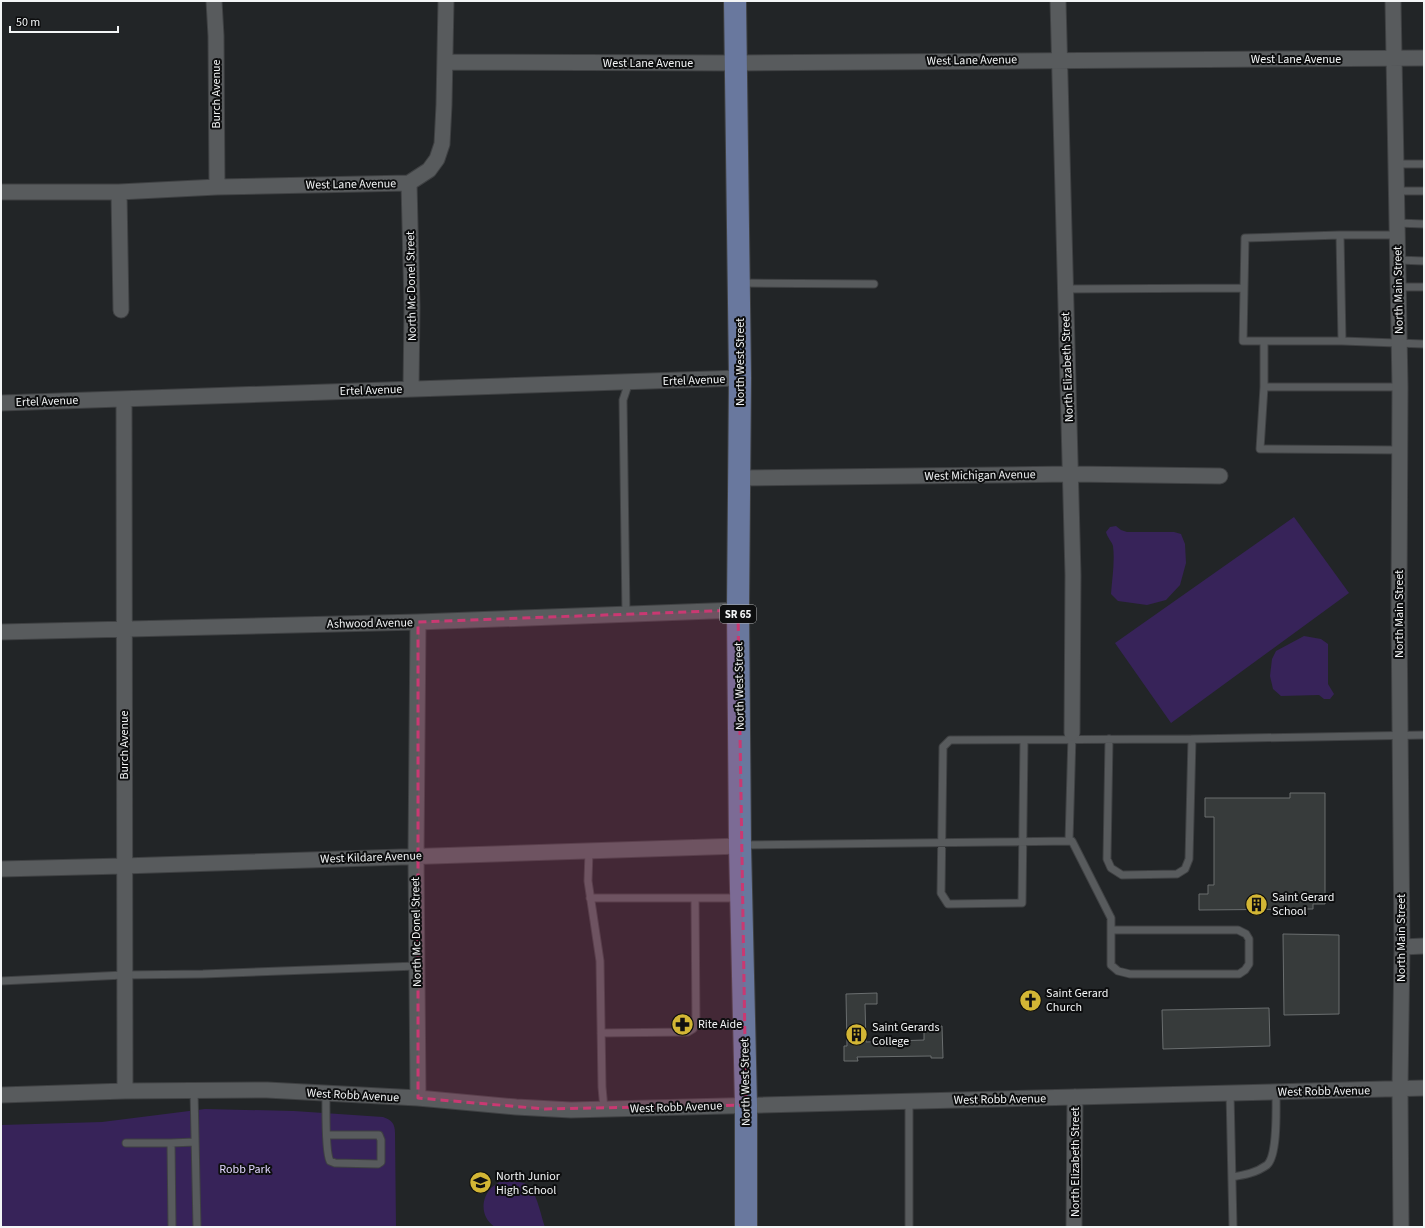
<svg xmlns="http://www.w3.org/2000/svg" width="1425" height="1228" font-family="'Source Sans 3',sans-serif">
	<rect width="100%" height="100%" fill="#222527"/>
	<path fill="#372359" d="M1294,517L1349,593L1171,723L1115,643Z
		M1116,526L1121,530L1127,532H1174L1181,534L1185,544L1186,563L1180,585L1166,600L1147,605L1118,601L1111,594C1112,579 1115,562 1113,546C1112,542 1107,537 1106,532L1110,527Z
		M1304,636L1321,639L1328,644V684L1334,694L1330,699H1324L1319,695L1281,696L1273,689L1270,676L1272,659L1276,651Z
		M205,1109L294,1111L383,1117C392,1120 395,1124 395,1133L396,1227H1V1125L102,1122Z
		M499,1182C507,1182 520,1180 528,1185C537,1193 541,1216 545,1227H495C481,1218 480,1200 491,1188C493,1186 497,1184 499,1182Z"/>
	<path fill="#373b3b" stroke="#6a6e6f" d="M1290,793H1325V904H1313V909L1199,910V894H1208V885H1214V817H1205V798H1290Z
		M1283,934L1339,935V1014L1284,1015Z
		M877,993V1004H865L866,1042L924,1040V1027L942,1026L943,1058H931V1056L857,1057L858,1061H844V1046H847L846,994Z
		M1269,1008L1270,1046L1163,1049L1162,1010Z"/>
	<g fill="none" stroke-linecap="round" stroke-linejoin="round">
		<defs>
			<path id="lane" d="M1395,164H1424
				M1396,191H1424
				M1397,223L1424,224
				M1398,260L1424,261
				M741,283L874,284
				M1398,287H1424
				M1065,289L1244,288
				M1264,341H1243L1245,238L1340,235
				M1342,341L1340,235H1397
				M1264,387H1400
				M1400,450L1260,449L1264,387V341H1342L1424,344
				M626,614L623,400L629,382
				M1109,739L1107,859L1111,868L1122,875L1177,874L1185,869L1189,859L1192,739
				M1024,740L1022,903L948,904L941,893L943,747L950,740L1192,739L1424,735
				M1069,841L1072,735
				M742,845L1072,841L1111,918V965L1118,971L1130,974H1239L1245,970L1249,964V939L1246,934L1238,930H1111
				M589,851L588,881L600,961L602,1087L604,1109
				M590,898H739
				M1,981L124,975L203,974L417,966
				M601,1033L688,1032L693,1029L696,1023L695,898
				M194,1091L197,1227
				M326,1093C326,1106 325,1152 330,1161L335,1163L378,1164L381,1162V1140L379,1135H327
				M1230,1093L1233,1227
				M909,1101V1227
				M126,1143H171
				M1232,1177C1244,1175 1256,1173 1267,1165C1278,1155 1276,1108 1276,1092
				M172,1227L171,1143L195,1142"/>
			<path id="street" d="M214,1L216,36L217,187
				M1058,1L1073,575L1072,733
				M1393,1L1400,387L1399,612L1402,947L1400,1089L1401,1227
				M445,62L736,63L1424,58
				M409,183L412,307L411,389
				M1,192H119L217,187L409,183L429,170L437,159L442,144L444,105L446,1
				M119,192L121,310
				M124,399L125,1091
				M1,403L740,378
				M739,478L1071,474L1220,476
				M418,622L416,856L418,1098
				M1,632L418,622L738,610
				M1,869L123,866L740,846
				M1402,947L1424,946
				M1,1095L125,1091L267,1090L418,1098L516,1107L571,1110L1424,1088
				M1074,1227L1075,1097"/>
			<path id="primary" d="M735,1L740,378L738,610L740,846L746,1105V1227"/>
		</defs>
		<use href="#lane" stroke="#3f4143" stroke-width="9"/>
		<use href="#street" stroke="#3f4143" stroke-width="17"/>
		<use href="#primary" stroke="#3f4143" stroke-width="24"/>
		<use href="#lane" stroke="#585b5d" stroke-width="7"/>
		<use href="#street" stroke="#585b5d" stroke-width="15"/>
		<use href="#primary" stroke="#69789e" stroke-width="22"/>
	</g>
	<path fill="#c93972" fill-opacity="0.2" stroke="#c93972" stroke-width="3" stroke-dasharray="8 5" stroke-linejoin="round" d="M738,610L746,1105L545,1109L418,1098V622Z"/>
	<defs>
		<symbol id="building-disc" viewBox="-11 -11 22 22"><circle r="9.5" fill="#d3b635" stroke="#0d0e0f"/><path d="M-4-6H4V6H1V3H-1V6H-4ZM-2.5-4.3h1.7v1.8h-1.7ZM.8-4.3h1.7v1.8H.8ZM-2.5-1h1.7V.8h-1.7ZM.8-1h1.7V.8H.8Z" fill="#111"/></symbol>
		<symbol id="church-disc" viewBox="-11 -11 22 22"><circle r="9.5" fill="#d3b635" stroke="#0d0e0f"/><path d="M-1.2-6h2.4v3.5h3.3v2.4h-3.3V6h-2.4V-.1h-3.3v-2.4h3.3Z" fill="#111"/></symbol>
		<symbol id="pharmacy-disc" viewBox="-11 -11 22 22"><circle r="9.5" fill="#d3b635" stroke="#0d0e0f"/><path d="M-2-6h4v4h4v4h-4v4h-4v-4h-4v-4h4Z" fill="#111"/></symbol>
		<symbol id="school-disc" viewBox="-11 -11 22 22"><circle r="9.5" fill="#d3b635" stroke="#0d0e0f"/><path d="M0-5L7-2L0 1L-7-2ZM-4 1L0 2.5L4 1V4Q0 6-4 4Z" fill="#111"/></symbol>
	</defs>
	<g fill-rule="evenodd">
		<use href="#building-disc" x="1244" y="892" width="25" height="25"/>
		<use href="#church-disc" x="1018" y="988" width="25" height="25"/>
		<use href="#pharmacy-disc" x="670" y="1012" width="25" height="25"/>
		<use href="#building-disc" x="844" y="1022" width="25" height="25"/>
		<use href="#school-disc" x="468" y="1170" width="25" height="25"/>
	</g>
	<g text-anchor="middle" stroke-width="4" stroke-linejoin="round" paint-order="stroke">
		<rect fill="#0d0e0f" stroke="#aeb0b1" stroke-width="1" x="720" y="605" width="36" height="18" rx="3"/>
		<g font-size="11" font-weight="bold" fill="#f3f5f6">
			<text x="738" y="618">SR 65</text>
		</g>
		<g font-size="12" fill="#f3f5f6" stroke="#0d0e0f">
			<text x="1296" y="63">West Lane Avenue</text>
			<text transform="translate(972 60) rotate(-1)" y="4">West Lane Avenue</text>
			<text x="648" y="67">West Lane Avenue</text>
			<text transform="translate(216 94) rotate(-90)" y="4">Burch Avenue</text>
			<text transform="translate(351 184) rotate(-1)" y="4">West Lane Avenue</text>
			<text transform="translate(411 286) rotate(-91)" y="4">North Mc Donel Street</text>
			<text transform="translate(1398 290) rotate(-91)" y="4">North Main Street</text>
			<text transform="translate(740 362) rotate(-90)" y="4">North West Street</text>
			<text transform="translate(1067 367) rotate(-92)" y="4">North Elizabeth Street</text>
			<text transform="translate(694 380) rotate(-2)" y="4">Ertel Avenue</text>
			<text transform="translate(371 390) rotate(-2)" y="4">Ertel Avenue</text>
			<text transform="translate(47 401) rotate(-2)" y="4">Ertel Avenue</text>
			<text transform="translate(980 475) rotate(-1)" y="4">West Michigan Avenue</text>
			<text transform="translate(1399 614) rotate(-90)" y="4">North Main Street</text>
			<text transform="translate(370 623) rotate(-1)" y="4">Ashwood Avenue</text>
			<text transform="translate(739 686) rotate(-91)" y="4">North West Street</text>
			<text transform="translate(124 745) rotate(-90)" y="4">Burch Avenue</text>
			<text transform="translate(371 857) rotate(-2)" y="4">West Kildare Avenue</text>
			<text transform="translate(416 932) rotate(-91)" y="4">North Mc Donel Street</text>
			<text transform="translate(1401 938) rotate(-90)" y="4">North Main Street</text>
			<text transform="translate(745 1082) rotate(-91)" y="4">North West Street</text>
			<text transform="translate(1324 1091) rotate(-1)" y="4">West Robb Avenue</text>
			<text transform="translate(353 1095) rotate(3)" y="4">West Robb Avenue</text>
			<text transform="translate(1000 1099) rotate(-1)" y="4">West Robb Avenue</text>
			<text transform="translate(676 1107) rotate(-2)" y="4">West Robb Avenue</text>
			<text transform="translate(1075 1162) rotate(-90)" y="4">North Elizabeth Street</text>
		</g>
		<g font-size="12" fill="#f3f5f6" stroke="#0d0e0f" text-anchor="start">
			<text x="1272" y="901">Saint Gerard<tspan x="1272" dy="14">School</tspan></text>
			<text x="1046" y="997">Saint Gerard<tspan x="1046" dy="14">Church</tspan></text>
			<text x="698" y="1028">Rite Aide</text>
			<text x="872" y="1031">Saint Gerards<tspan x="872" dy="14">College</tspan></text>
			<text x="496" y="1180">North Junior<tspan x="496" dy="14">High School</tspan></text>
		</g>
		<g font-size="12" fill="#e1d6fd" stroke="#0d0e0f">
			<text x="245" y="1173">Robb Park</text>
		</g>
	</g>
	<rect width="1425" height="1228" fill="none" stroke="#f3f5f6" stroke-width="4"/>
	<path d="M10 26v6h108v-6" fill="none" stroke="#f3f5f6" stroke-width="2"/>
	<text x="16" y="26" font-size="12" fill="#f3f5f6" stroke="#0d0e0f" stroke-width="3" paint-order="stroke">50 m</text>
</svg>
